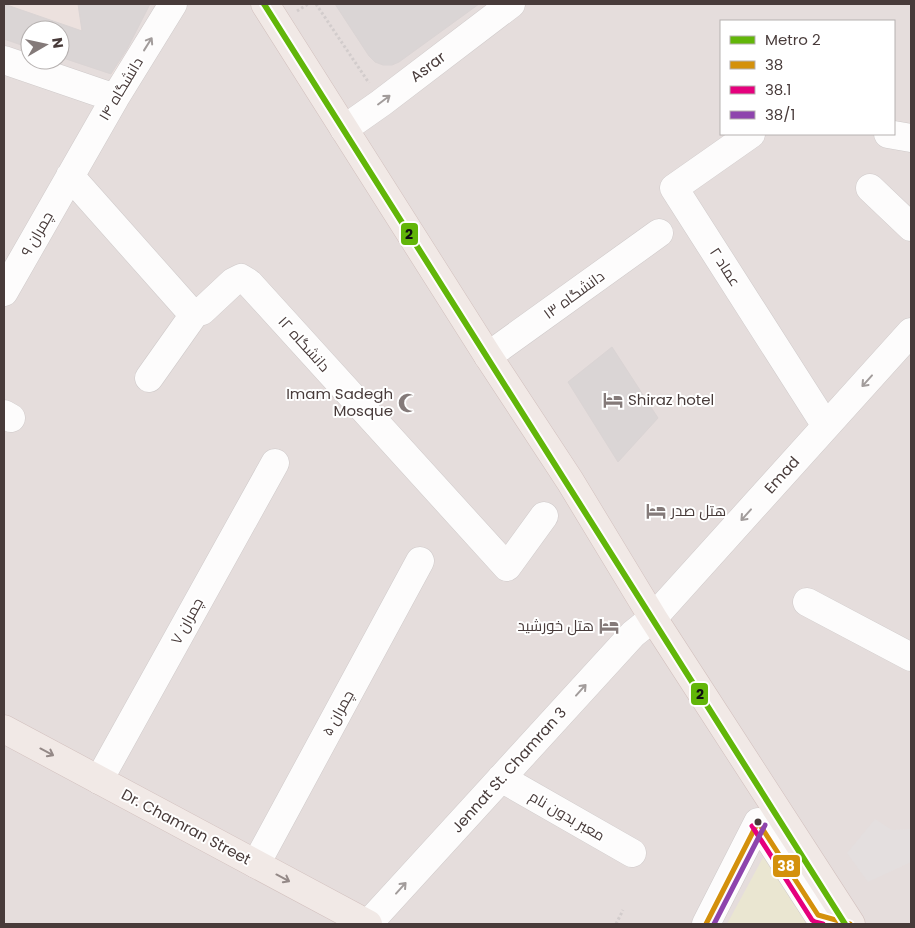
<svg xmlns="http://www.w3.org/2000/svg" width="915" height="928" font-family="Poppins,Cairo,sans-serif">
	<rect width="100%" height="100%" fill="#f2eeee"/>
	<path fill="#e5dddc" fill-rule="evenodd" d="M4,4H911V924H4ZM721,21H894V134H721ZM30,30H60V60H30Z"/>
	<path fill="#ece1de" d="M4,4H150L113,75L60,57V30H30V48L4,39Z"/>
	<path fill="#eae6d1" d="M765,854L808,924H727Z"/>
	<path fill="#e4dfdf" d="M875,819L892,830L911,829V862L868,882L847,853Z"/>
	<path fill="#dad5d5" stroke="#dad4d4" d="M4,4L82,31L78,4H150L127,49L111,74L60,57V30H30V48L4,39Z
		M335,4H479L399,62L392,65H383L375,62L369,56Z
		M612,347L658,418L618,462L568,382Z"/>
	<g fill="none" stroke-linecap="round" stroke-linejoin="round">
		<defs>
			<path id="minor" d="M4,60L115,98
				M344,129L381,103L511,4
				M751,134L674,188L826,426
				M888,134L911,138
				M70,176L189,310L195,313L202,311L233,282L241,278L249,283L507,567L544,516
				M870,188L911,227
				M4,292L115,98L173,4
				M488,356L659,233
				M149,378L195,313
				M4,414L11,418
				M807,602L911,657
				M501,778L632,853
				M99,780L275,463
				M256,864L420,561
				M368,924L633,634L653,618L911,332
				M706,924L758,822L818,915L850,924"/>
			<path id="major" d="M265,4L488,356L570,481L653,618L851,924
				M4,729L368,924"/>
		</defs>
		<use href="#minor" stroke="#cfcaca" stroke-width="29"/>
		<use href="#major" stroke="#d2c0be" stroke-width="29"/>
		<path stroke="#d2cccc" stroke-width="3" stroke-dasharray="2.5 2.5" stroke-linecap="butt" d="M316,4L369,83
			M297,11L308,4
			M616,924L623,910"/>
		<use href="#minor" stroke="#fdfcfc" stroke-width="28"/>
		<use href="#major" stroke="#f1e9e6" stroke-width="28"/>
		<defs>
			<path id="bus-1" d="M706,924L758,822L818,915L850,924"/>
			<path id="bus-2" d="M752,826L812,920L815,922L823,924"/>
			<path id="bus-3" d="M714,924L765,825"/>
		</defs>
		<use href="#bus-1" stroke="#fff" stroke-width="9"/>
		<use href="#bus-2" stroke="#fff" stroke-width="9"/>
		<use href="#bus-3" stroke="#fff" stroke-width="9"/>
		<use href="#bus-1" stroke="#d4910c" stroke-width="5"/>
		<use href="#bus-2" stroke="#e5007d" stroke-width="5"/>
		<use href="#bus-3" stroke="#8e44ad" stroke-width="5"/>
		<defs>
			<path id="metro-1" d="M264,4L845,924"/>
		</defs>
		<use href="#metro-1" stroke="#fff" stroke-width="10"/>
		<use href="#metro-1" stroke="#62b609" stroke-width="6"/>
	</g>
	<defs><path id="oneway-shaft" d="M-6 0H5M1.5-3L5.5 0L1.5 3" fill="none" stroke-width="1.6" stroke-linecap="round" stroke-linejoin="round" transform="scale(1.25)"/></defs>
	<g stroke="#a29c9b">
		<use href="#oneway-shaft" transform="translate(148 44) rotate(-58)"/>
		<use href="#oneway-shaft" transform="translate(384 100) rotate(-37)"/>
		<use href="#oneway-shaft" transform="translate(867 381) rotate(132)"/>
		<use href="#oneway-shaft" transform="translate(746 515) rotate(132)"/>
		<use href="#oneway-shaft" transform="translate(581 690) rotate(-48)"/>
		<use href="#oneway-shaft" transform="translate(401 888) rotate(-48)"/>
	</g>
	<g stroke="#948987">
		<use href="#oneway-shaft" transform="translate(47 752) rotate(28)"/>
		<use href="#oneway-shaft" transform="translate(283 878) rotate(28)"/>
	</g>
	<defs>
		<symbol id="hotel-bare" viewBox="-9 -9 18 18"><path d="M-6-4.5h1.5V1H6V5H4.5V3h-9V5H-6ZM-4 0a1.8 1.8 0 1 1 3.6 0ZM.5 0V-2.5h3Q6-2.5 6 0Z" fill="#847a79" stroke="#fff" stroke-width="2.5" paint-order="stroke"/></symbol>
		<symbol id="mosque-bare" viewBox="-9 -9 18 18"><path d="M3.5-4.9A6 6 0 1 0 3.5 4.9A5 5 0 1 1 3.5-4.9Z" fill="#847a79" stroke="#fff" stroke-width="2.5" paint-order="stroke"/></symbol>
	</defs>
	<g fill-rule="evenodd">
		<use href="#hotel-bare" x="599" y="386" width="28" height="28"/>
		<use href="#mosque-bare" x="394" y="389" width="28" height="28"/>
		<use href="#hotel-bare" x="642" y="497" width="28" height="28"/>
		<use href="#hotel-bare" x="595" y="612" width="28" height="28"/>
	</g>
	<circle fill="#483b3a" stroke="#fff" stroke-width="2" cx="758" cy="822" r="4.5"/>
	<g text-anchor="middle" stroke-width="4" stroke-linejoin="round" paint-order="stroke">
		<g font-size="15" fill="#483b3a" stroke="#fff">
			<text transform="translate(428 67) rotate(-37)" y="5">Asrar</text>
			<text transform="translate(121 89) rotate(-59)" y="5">دانشگاه ۱۴</text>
			<text transform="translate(37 234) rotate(-60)" y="5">چمران ۹</text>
			<text transform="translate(725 267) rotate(57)" y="5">عماد ۲</text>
			<text transform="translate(574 295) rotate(-36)" y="5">دانشگاه ۱۳</text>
			<text transform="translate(304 344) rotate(48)" y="5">دانشگاه ۱۲</text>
			<text transform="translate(782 475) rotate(-48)" y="5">Emad</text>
			<text transform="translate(187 621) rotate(-61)" y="5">چمران ۷</text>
			<text transform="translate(338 713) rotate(-61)" y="5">چمران ۵</text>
			<text transform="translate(509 770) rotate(-48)" y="5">Jennat St. Chamran 3</text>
			<text transform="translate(567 816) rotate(30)" y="5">معبر بدون نام</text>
			<text transform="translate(186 827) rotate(28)" y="5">Dr. Chamran Street</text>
		</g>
		<g font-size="15" fill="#483b3a" stroke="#fff" text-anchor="end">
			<text x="393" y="399">Imam Sadegh<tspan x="393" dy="17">Mosque</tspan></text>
			<text x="628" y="405" text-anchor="start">Shiraz hotel</text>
			<text x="671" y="516" text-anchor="start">هتل صدر</text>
			<text x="594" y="631">هتل خورشید</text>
		</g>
	</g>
	<g stroke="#fff" stroke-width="2">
		<rect x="400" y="222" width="19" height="24" rx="5" fill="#62b609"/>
		<rect x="690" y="682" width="19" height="24" rx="5" fill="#62b609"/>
		<rect x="772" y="854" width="29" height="24" rx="5" fill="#d4910c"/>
	</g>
	<g font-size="14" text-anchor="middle" font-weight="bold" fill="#fff">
		<text x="786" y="871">38</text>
	</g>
	<g font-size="14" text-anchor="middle" font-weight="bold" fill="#111">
		<text x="409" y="239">2</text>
		<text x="700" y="699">2</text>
	</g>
	<rect width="915" height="928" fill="none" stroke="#483b3a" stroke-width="10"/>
	<rect x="720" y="20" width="175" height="115" fill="#ffffff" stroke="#b6b1b0"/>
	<rect x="730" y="36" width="25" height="8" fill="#62b609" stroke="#b6b1b0"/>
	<text x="765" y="45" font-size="15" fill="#483b3a">Metro 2</text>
	<rect x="730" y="61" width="25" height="8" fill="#d4910c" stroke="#b6b1b0"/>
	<text x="765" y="70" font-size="15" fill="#483b3a">38</text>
	<rect x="730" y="86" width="25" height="8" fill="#e5007d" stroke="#b6b1b0"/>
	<text x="765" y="95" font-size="15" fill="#483b3a">38.1</text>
	<rect x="730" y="111" width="25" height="8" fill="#8e44ad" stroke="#b6b1b0"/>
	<text x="765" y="120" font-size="15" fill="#483b3a">38/1</text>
	<g transform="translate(45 45) rotate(81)"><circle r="24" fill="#ffffff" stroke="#b6b1b0"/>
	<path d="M0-4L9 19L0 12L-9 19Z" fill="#847a79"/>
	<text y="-8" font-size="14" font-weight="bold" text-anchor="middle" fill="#483b3a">N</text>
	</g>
</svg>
